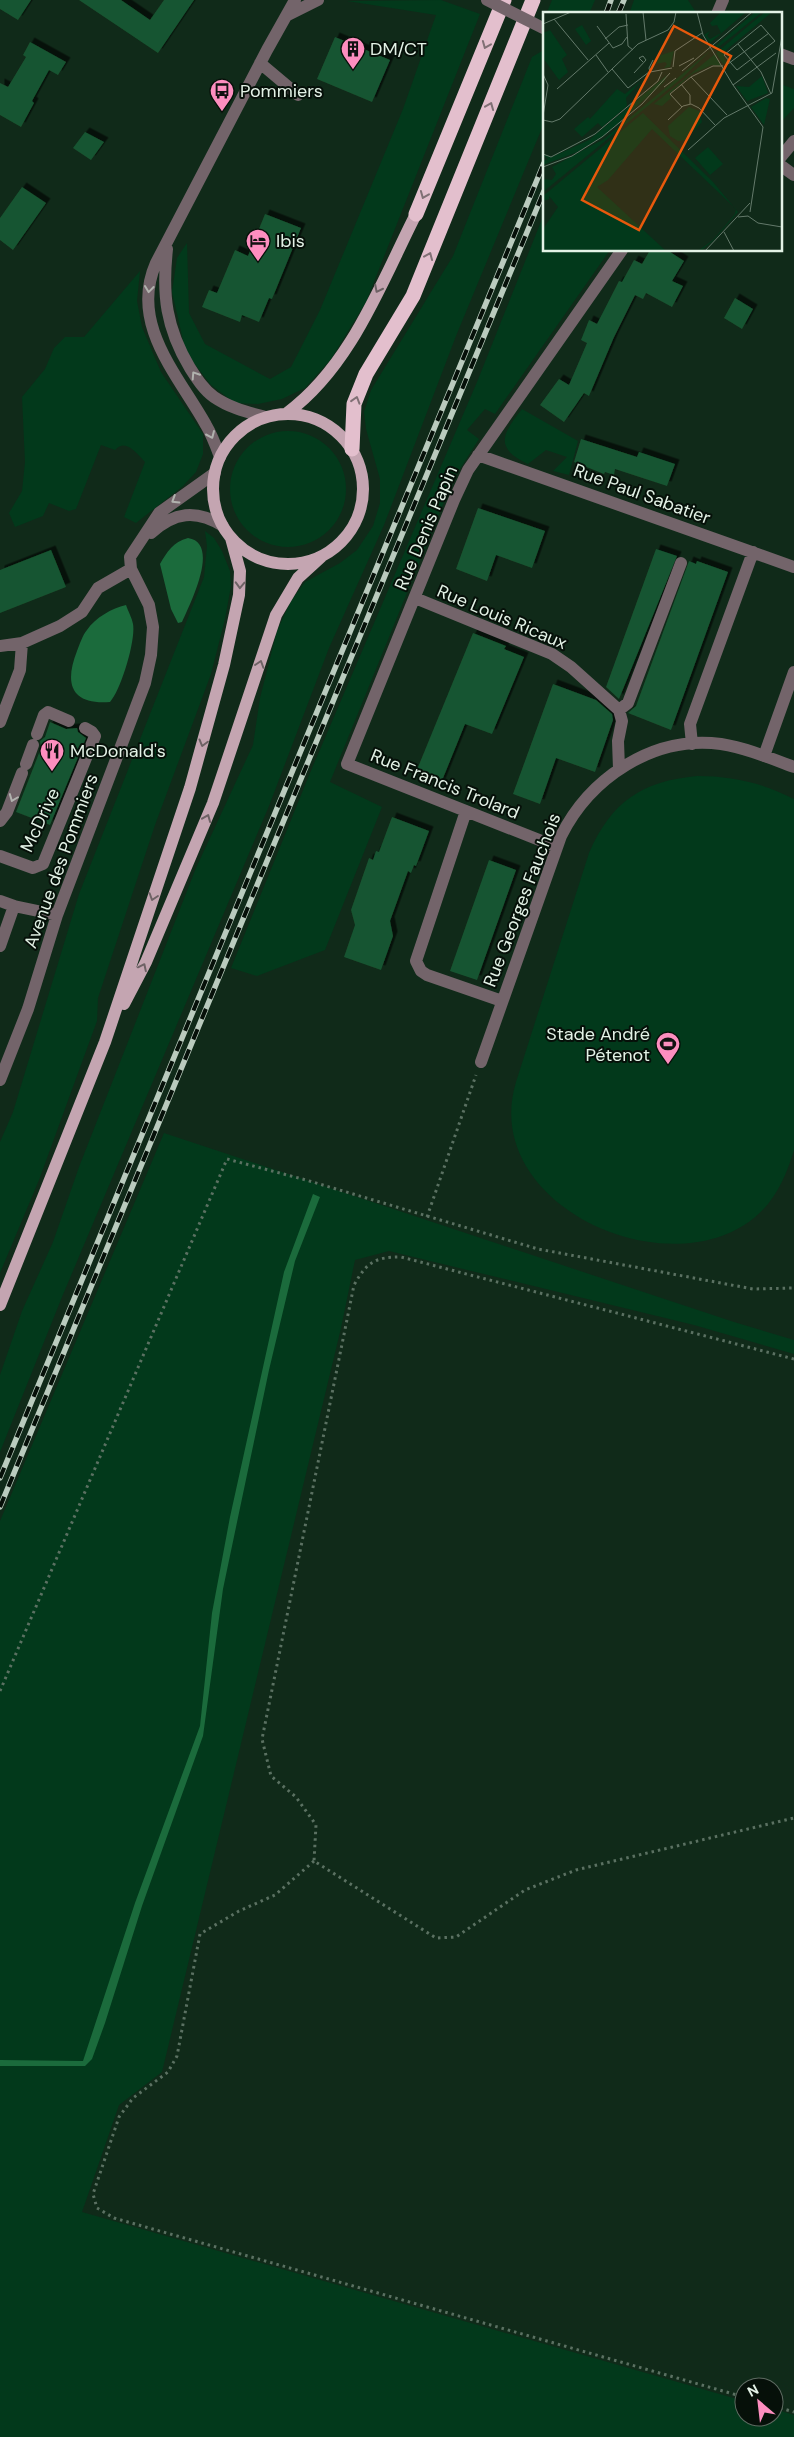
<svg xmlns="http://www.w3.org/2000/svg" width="794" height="2437" font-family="'DM Sans',sans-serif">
	<defs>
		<filter id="shadow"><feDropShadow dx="4.5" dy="-4.5" stdDeviation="0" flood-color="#0009"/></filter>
	</defs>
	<rect width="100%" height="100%" fill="#102a19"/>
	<path fill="#02391b" d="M441,0L480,14L366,302L331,359L305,388L282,399L258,404L235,403L211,385L186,353L172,292L177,258L187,243L189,313L205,344L270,379L291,367L320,310L403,109L436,15L347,1Z
		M552,0H595L589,14H550L547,12Z
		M634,0H688L697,14H629Z
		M542,51L544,119L542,128L456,336L384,525L329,648L269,806L62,1297L0,1452V1375L22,1311L53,1242L79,1167L196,868L253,745L260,698L277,631L291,601L305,582L340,563L357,550L373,526L380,503V479L366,429L364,412L371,390L453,256L532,57Z
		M780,84L794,89V108L780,123Z
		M544,214V250H610L495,414L485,409L467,430L479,439L453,480L330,782L382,807L325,950L257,976L231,968L310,773L477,382Z
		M140,271L137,301L142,327L161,372L203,434V454L196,472L183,486L136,523L124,517L145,462C136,453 126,438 115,450L101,445L76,509L69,511L49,503L43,516L15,527L9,513L22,491L25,462L22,397L45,369L54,348L65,337H84Z
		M522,409L578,441L569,475L553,471L567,457L546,450L528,464C494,448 502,434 522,409Z
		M230 489a58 58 0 1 1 116 0a58 58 0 1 1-116 0Z
		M205,531L214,538L222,551L230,571L231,586L225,619L211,674L155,825L98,998L97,1021L39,1180L0,1273V1142L13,1112L79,894L204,577L207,546Z
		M697,776C732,776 763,783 794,799V1150C786,1176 776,1200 754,1218C666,1289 479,1204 516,1082L589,853C611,802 642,781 697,776Z
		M164,1133L734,1322L794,1340V1354L694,1325L389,1251L355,1260L341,1328L162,2072L119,2105L82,2212L744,2401V2417H774V2409L794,2415V2437H0V1521Z"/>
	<path fill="#1b6b3c" d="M188,538C221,543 190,604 182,622L178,623L171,609L160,564C167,552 173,542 188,538Z
		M126,605C128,611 132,618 133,624C136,640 121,690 110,702C71,705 64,684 77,651C80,644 82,636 87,630C95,618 112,608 126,605Z
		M313,1194L320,1197L295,1261L269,1370L223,1589L203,1736L142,1906L105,2023L92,2059L85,2066H0V2060L83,2061L135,1903L200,1726L212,1613L230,1517L284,1272Z"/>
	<path fill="#195430" filter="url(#shadow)" d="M0,0H31L18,20L0,9Z
		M79,0H121L150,20L164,0H194L158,53Z
		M335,37L390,60L372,102L317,79Z
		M30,42L66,62L58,75L49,70L32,101L34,103L21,127L0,115V83L8,87L26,57L23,55Z
		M85,132L104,142L91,160L73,148Z
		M22,187L46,203L13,250L0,240V218Z
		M265,214L301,228L272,299L269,298L259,322L242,315L240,322L202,307L209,290L217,293L235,250L248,256Z
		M650,250H667L684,261L672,281L683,286L672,307L646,293L643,299L635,295L614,337L589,396L584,393L564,422L540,405L559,379L569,385L587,343L581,340L589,320L597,324L619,281L622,282L634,260L642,264Z
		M735,298L753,309L742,329L724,318Z
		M581,439L637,457L639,452L675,464L667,486L615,469L614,475L605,472L604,474L574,462Z
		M478,508L545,531L532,568L496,555L487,581L456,569Z
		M656,549L677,556L619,699L606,687Z
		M51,550L66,587L0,613V570Z
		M689,561L696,564L697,561L728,572L671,730L628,713L636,706Z
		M473,633L506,646L504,649L524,657L492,734L465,724L441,783L416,772Z
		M553,684L596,700L612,714L613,720L595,772L556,758L540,804L513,794Z
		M50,722L66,729L77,728L78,732L86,738L50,825L16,812L41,748L40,741L45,737Z
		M392,817L429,831L416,866L414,865L411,873L408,871L390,921L393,936L381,970L344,957L355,925L351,910L369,858L373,860L376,851L379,852Z
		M489,860L516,870L477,980L450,971Z"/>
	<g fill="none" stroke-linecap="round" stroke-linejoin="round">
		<path stroke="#5b7162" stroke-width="3" stroke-dasharray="2.5 4" stroke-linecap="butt" d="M427,1217L476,1075
			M794,1359L401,1257C375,1257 367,1262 354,1285L262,1739L271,1776L296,1797L316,1825L314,1861L436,1938L456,1937L525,1890L576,1870L794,1818
			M0,1691L227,1159L306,1180L538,1249L753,1289L794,1288
			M314,1861L275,1895L239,1911L200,1934L177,2056L168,2072L133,2098L119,2117L93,2194L97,2208L114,2218L744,2397
			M774,2406L794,2412"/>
		<path stroke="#73646a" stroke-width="12" d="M717,14L723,0
			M286,16L318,0
			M780,54L794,59
			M260,63L298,95
			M780,158L794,141
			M780,165L794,175
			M167,249C162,295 166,328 190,368C197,379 204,390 214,397C230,408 247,412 265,417
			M478,455L794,567
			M220,457C216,446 212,435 206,425C178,375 129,324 156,263L267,50L295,0
			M151,533C174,512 196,509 223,526
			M415,598L552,654L571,667L619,710L622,721L618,741L619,769
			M0,646L22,643L60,626L82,612L98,588L131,569
			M619,710L628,703L681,563
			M0,722L20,670L22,643
			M37,734L44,715L48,712L69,721
			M692,744L690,724L753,552
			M764,756L794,672
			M26,764L33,745
			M466,811L416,961L421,971L427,975L502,1001
			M0,821L7,812L22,773
			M557,847L347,764L454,500L468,470L622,250
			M0,856L33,868L43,864L95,736L92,732L85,728
			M0,901L14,906L0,946
			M14,906L57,915
			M481,1062L561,836C590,778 653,735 721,744C746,748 770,758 794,767
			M0,1080L28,1009L57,915L145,683L151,655L153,627L149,605L131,569L130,557L159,513L215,473"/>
		<path stroke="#c4a5b1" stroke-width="12" d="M287,413C351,366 381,283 416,214
			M213 489a75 75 0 1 1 150 0a75 75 0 1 1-150 0Z
			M124,1004L146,962L213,803L276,615L298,578L321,557
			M0,1305L105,1042L190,788L224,665L239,595L240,571L231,538"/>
		<path stroke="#e3bfcd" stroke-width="15" d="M416,214L504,0
			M352,449L354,404L366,374L413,296L533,0"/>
		<defs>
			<path id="rail" d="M606,14L611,0
				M618,14L624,0
				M0,1478L544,163
				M0,1507L544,191"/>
		</defs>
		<use href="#rail" stroke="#bacbbe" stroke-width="5.5"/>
		<use href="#rail" stroke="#061009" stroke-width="4" stroke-dasharray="11" stroke-linecap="butt"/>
		<path stroke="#73646a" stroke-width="12" d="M487,0L543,28"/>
	</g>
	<defs><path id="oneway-chevron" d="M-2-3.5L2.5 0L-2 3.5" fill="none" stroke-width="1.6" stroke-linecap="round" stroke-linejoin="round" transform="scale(1.25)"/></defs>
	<g stroke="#807075">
		<use href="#oneway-chevron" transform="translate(486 45) rotate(112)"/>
		<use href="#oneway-chevron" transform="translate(490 106) rotate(-68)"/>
		<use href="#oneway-chevron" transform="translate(424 195) rotate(112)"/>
		<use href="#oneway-chevron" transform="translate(429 256) rotate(-67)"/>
		<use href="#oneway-chevron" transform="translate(356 400) rotate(-73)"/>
	</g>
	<g stroke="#b1b2ae">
		<use href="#oneway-chevron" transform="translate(149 289) rotate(97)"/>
		<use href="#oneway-chevron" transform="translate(195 375) rotate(-123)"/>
		<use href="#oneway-chevron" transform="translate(211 435) rotate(66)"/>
		<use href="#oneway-chevron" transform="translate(175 500) rotate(148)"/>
		<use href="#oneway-chevron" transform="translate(13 798) rotate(111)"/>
	</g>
	<g stroke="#6e6265">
		<use href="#oneway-chevron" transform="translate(378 289) rotate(117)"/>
		<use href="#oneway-chevron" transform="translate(240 585) rotate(92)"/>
		<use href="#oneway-chevron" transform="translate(260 664) rotate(-72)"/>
		<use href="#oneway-chevron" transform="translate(203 743) rotate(105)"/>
		<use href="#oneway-chevron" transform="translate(207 818) rotate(-68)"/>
		<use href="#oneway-chevron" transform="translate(153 897) rotate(108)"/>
		<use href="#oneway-chevron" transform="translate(143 967) rotate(-64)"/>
	</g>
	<defs>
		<symbol id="building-pin" viewBox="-11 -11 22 30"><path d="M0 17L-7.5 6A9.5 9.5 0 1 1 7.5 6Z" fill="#fd8ebf" stroke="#061009"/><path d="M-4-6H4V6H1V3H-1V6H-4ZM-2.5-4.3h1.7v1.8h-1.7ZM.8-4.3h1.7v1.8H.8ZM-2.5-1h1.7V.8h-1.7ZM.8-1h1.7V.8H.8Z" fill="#111"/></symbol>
		<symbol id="bus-pin" viewBox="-11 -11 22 30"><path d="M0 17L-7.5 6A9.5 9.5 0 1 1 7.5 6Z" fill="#fd8ebf" stroke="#061009"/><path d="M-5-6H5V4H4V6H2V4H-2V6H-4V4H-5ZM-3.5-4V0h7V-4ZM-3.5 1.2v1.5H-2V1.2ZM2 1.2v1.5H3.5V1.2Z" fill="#111"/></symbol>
		<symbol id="hotel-pin" viewBox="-11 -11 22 30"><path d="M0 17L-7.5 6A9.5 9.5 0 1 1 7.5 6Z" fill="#fd8ebf" stroke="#061009"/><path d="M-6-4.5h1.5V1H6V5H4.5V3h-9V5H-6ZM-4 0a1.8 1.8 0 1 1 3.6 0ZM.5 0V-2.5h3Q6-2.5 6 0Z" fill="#111"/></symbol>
		<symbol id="restaurant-pin" viewBox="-11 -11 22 30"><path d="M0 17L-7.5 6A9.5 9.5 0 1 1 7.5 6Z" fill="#fd8ebf" stroke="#061009"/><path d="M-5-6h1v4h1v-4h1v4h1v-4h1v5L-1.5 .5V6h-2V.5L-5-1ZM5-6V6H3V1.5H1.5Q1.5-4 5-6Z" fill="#111"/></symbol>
		<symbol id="stadium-pin" viewBox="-11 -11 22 30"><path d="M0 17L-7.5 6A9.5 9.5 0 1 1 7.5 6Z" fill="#fd8ebf" stroke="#061009"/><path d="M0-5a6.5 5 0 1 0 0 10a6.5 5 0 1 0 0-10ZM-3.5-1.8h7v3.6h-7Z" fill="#111"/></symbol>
	</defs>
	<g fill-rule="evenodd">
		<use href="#building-pin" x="339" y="35" width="28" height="38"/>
		<use href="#bus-pin" x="208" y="77" width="28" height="38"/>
		<use href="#hotel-pin" x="244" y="227" width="28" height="38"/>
		<use href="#restaurant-pin" x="38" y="737" width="28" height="38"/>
		<use href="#stadium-pin" x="654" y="1030" width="28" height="38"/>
	</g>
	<g text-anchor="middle" stroke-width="4" stroke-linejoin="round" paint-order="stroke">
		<g font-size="18" fill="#e3f2e6" stroke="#061009" text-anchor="start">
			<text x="370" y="55">DM/CT</text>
			<text x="240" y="97">Pommiers</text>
			<text x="276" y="247">Ibis</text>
			<text x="70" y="757">McDonald's</text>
			<text x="650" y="1040" text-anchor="end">Stade André<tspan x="650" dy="21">Pétenot</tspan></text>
		</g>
		<g font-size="18" fill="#e3f2e6" stroke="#061009">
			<text transform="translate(642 494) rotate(20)" y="6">Rue Paul Sabatier</text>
			<text transform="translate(426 528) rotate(-67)" y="6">Rue Denis Papin</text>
			<text transform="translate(502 617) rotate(23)" y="6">Rue Louis Ricaux</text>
			<text transform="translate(445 784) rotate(22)" y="6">Rue Francis Trolard</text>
			<text transform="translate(40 820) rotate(-65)" y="6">McDrive</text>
			<text transform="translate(61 861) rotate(-70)" y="6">Avenue des Pommiers</text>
			<text transform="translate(522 900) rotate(-69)" y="6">Rue Georges Fauchois</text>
		</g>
	</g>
	<g transform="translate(543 12)">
		<rect width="239" height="239" fill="#102a19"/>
		<path d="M178,0H203L167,31L161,23L167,19L164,24L167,27L178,21L174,13L169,14L167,11ZM212,0H219L172,38L170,36ZM222,0H229L182,39L181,46L185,51L180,52L173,41ZM39,13L48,29L43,33L32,17ZM7,18L24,43L19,47L25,60L16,68L0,46V21ZM168,38L139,66L0,180V167L9,168L13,162L9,155L61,127ZM131,39L127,55L121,56L124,52L122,50L113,52L118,43ZM172,42L178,54L169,53L149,62L126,82L128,86L119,94L111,92ZM124,63L121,70L63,122L34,140L0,153V149L5,147L0,143L9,145L46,128ZM219,64L225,81L204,89L193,74L206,75ZM98,69L83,86L84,94L59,115L55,111L39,125L31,117L45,105L47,107L74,77L82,82ZM223,86L227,87L221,113L208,95ZM146,95L156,99L159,110L142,128L135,129L127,124L125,114ZM100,101L170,170L195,200L170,229L160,237L155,239L170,228L192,202L193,197L109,117L65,168L54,175L123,239H0V217L15,195L6,184V187L0,189V184ZM165,135L180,152L167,163L152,146Z" fill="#02391b"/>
		<path fill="none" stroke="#647a6b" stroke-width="1" d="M100,0L103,28M154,0L160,23L190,73L220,115L207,200M83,2L85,34L90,38M11,7L45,48M0,12L28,0M218,13L232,29L194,58L181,43ZM54,14L70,36L79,32L84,25M62,27L76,15L85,13M195,32L218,60L228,82M53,43L65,60M110,48L106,56L107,60L129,56M136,54L151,46M130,55L132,39L159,21M181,55L226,21M69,57L85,76L106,60M139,59L209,0M91,61L103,48L100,44L96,46L100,50M0,62L5,73L0,104M148,65L184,103M138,72L147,83V92M190,73L233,41M121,75L133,66M14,77L66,31M139,95L127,82L148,65L170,54H180M0,108L9,110L17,107L95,32L125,18L131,10L133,0M125,108L140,94L148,92L156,96L172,113M145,138L181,106L229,81L239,24M0,142L8,145L52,122L115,69L119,60M0,155L29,144L59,125L99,92L127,61M195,205L205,204L215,211L239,215M181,220L191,239M162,239L207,191"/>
		<path fill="#e8590c" fill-opacity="0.15" stroke="#e8590c" stroke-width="2.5" d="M131,14L188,44L96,218L39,188Z"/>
		<rect width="239" height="239" fill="none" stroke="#e3f2e6" stroke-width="2.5"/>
	</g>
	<g transform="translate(759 2402) rotate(332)"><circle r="24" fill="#061009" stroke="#5e6a61"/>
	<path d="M0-4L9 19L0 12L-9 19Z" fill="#fd8ebf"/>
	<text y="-8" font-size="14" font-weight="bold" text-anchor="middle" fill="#e3f2e6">N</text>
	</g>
</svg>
